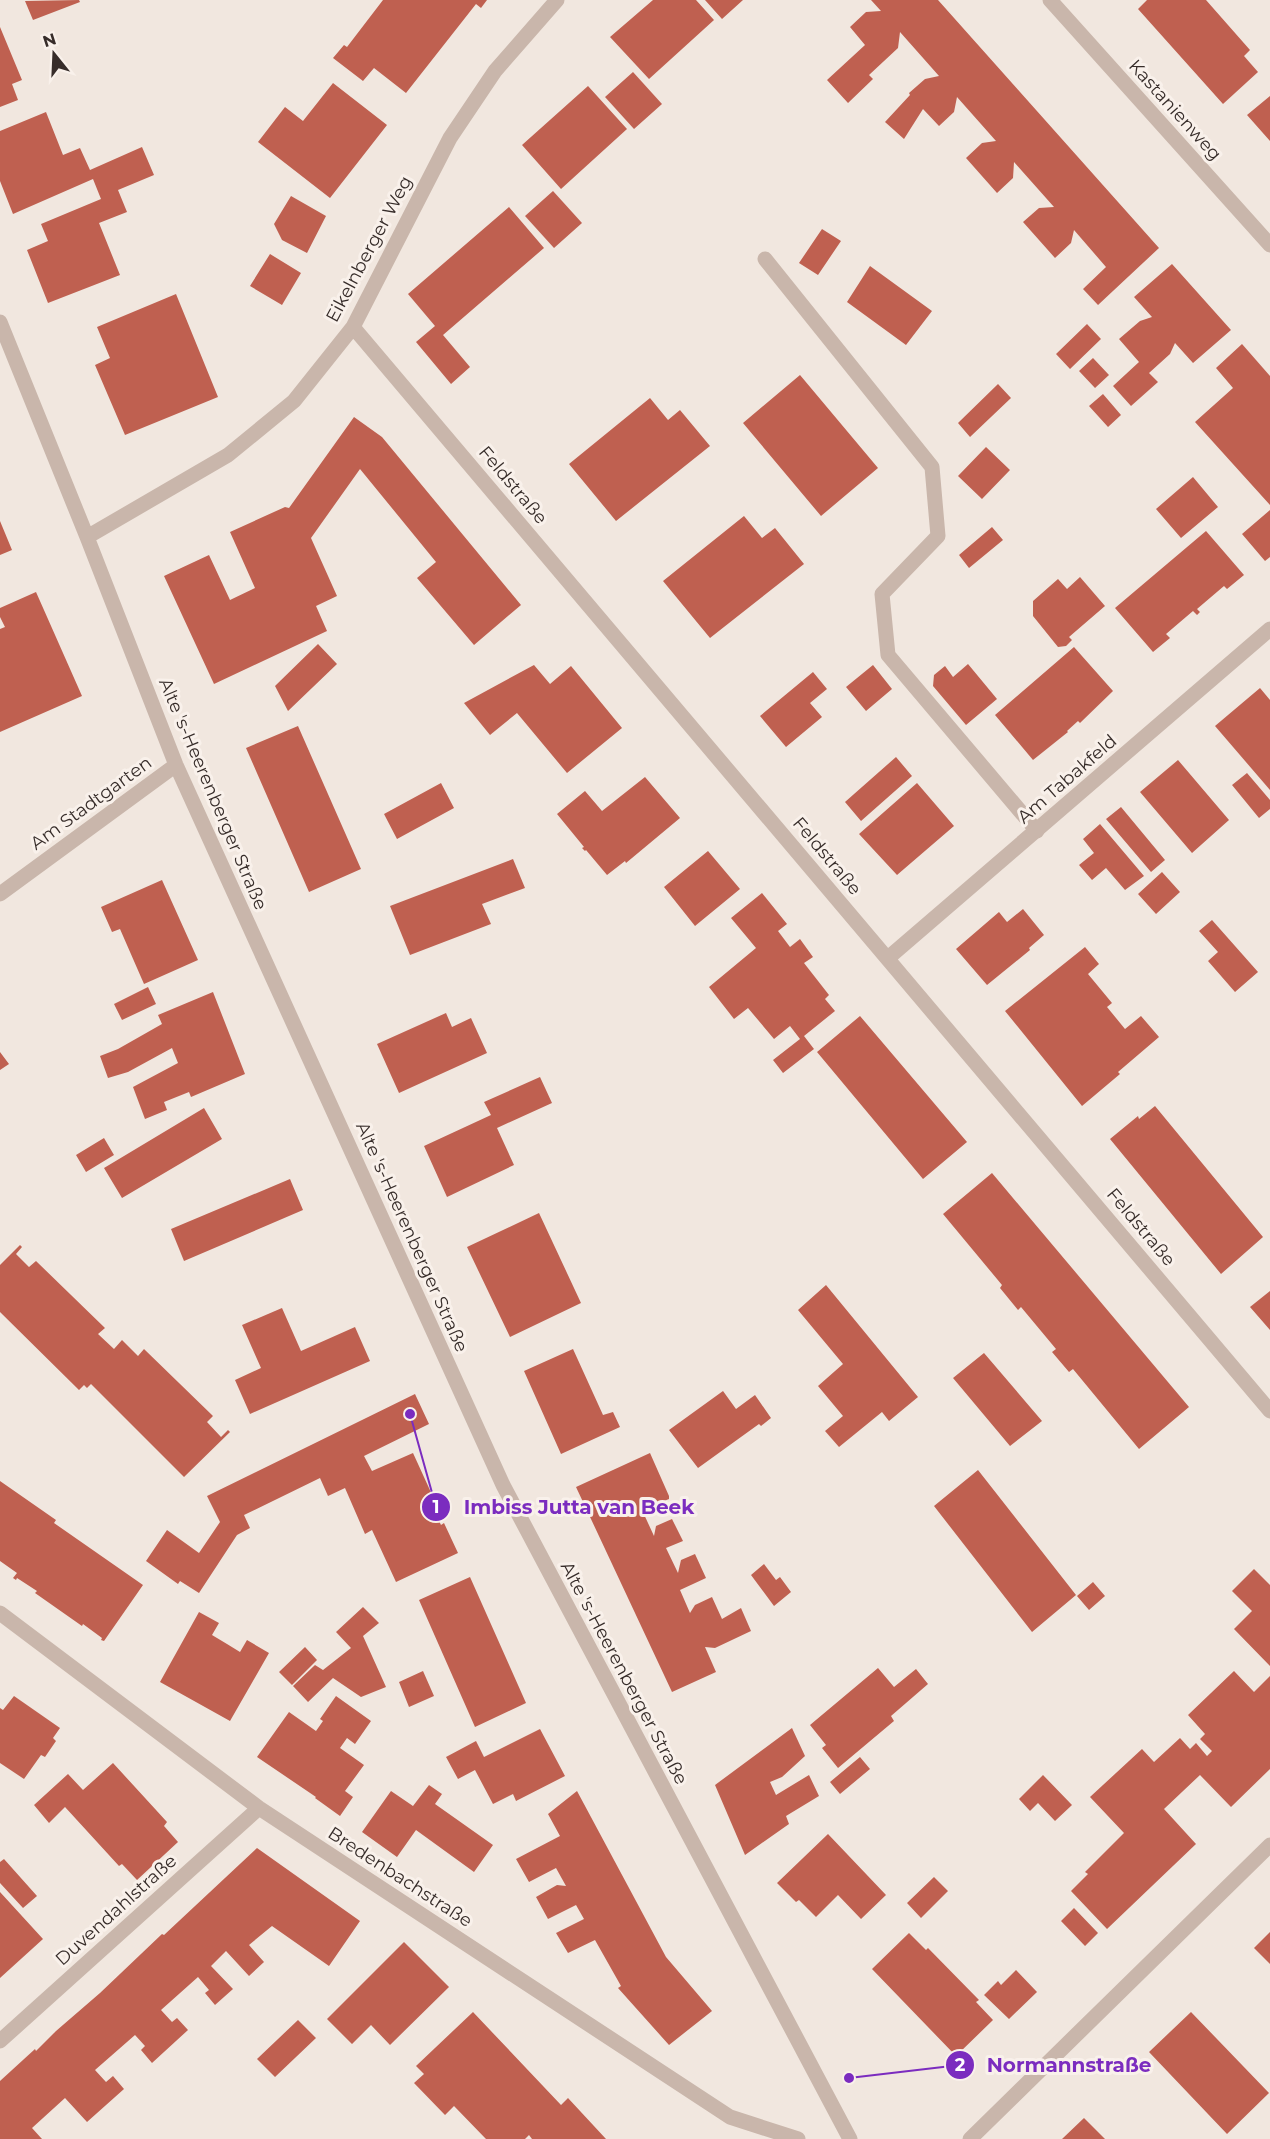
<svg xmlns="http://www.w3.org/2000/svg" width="1270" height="2139" font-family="Montserrat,sans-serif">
	<rect width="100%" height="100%" fill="#f1e7df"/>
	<path fill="#bf6050" d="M79,0L80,2L33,20L25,1Z
		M383,0H487L481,8L476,4L406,93L374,68L363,81L333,58L344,45L347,47Z
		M653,0H696L714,20L649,79L610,37Z
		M705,0H743L722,19Z
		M871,0H938L1159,248L1098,305L1083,289L1106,267L1074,230L1071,243L1055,258L1023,222L1039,208L1054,207L1014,162L1013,178L997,193L966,158L982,143L996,141L957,97L954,112L939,126L923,109L904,139L885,122L910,95L909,93L925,79L939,76L900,32L898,48L869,75L873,79L848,103L827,80L865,45L850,27L866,12L881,11Z
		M1147,0H1206L1250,50L1244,56L1258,72L1223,104L1138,9Z
		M0,27L22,80L12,84L18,100L0,107Z
		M633,72L662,104L634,129L605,97Z
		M333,83L387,125L330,198L258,142L285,107L303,121Z
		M588,86L627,129L561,189L522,145Z
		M1270,96V141L1247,115Z
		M46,112L63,155L80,148L90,170L142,147L154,175L118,190L127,212L99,223L120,275L48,303L27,250L48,241L41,224L101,199L93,179L13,214L0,181V131Z
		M553,191L582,223L554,248L525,216Z
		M291,196L326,216L307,253L282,240L274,224Z
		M509,207L544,248L443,335L470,367L451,384L416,342L435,326L408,294Z
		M822,229L841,241L818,275L799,263Z
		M270,254L301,273L282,305L250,286Z
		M1172,264L1231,330L1193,363L1175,343L1170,354L1149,373L1158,382L1131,406L1113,386L1139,362L1119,339L1140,321L1152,317L1134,297Z
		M870,266L932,311L906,345L847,302Z
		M176,294L218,397L125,435L95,365L110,358L97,327Z
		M1087,324L1101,339L1070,369L1056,354Z
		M1242,344L1270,376V505L1195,422L1233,388L1216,368Z
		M1093,358L1109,375L1095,388L1079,371Z
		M800,375L878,468L821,516L743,423Z
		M998,384L1011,398L970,437L958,423Z
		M1103,394L1121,415L1108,427L1089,406Z
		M650,398L668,420L680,410L710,446L616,521L569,464Z
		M354,417L382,437L521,605L474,645L417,578L436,562L360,469L311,538L337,596L316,606L327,631L214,684L164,576L209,555L230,600L255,588L230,532L285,507L289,508Z
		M986,447L1010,470L982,499L958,476Z
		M1193,477L1218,507L1181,538L1156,509Z
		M1270,510V557L1265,561L1242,534Z
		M744,516L762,538L775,528L804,564L710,638L663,581Z
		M0,521L12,550L0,555Z
		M992,527L1003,540L969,568L959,555Z
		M1206,531L1244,575L1227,589L1224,586L1197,609L1200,612L1197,615L1193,611L1166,634L1170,638L1153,652L1115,608Z
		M1080,577L1105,606L1069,637L1072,640L1066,646L1058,647L1033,616V601L1058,579L1067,589Z
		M36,592L82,696L0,732V629L5,627L0,617V608Z
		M318,644L337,664L288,711L275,686Z
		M1074,647L1113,691L1080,723L1078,721L1067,731L1068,732L1033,760L995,715Z
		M968,664L997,699L966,725L933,686L934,675L945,666L953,677Z
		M534,665L550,684L571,666L622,728L567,773L517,713L490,735L464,703Z
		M873,665L892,689L866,711L846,687Z
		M813,672L827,689L810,703L822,717L786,747L760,716Z
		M1260,688L1270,700V790L1215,726Z
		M298,726L361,869L309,892L246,748Z
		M896,757L912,776L861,821L845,802Z
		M1178,760L1229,820L1192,853L1140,792Z
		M1247,773L1270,800V809L1259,818L1232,785Z
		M645,777L680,818L626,863L625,861L607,875L586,850L585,851L582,848L584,847L557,814L585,791L602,811Z
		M441,783L454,808L397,839L384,814Z
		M917,783L954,826L897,875L859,834Z
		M1121,807L1165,860L1151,872L1106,819Z
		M1100,824L1144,876L1125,890L1106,868L1092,880L1079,865L1094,853L1083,839Z
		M708,851L740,889L695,926L664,887Z
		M513,859L525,888L482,904L491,924L410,955L390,906Z
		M1162,872L1180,892L1156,914L1138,894Z
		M162,880L198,960L144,984L120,929L112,932L101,907Z
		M762,893L787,924L778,931L790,947L800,939L813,957L804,963L829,995L825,999L835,1011L804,1036L814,1049L783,1073L773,1060L800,1039L790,1026L774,1039L748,1008L734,1019L709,987L756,948L731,918Z
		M1023,909L1044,935L1029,948L1030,950L987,985L956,949L999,912L1007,922Z
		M1212,920L1258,972L1235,992L1208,961L1218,952L1199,931Z
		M1085,947L1099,964L1088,974L1112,1003L1107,1007L1125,1029L1141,1016L1159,1037L1118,1072L1120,1074L1082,1106L1005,1011Z
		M148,987L156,1004L122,1020L114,1004Z
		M213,992L245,1074L191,1097L189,1092L164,1102L167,1110L145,1119L133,1087L178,1063L172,1048L128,1072L108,1078L100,1056L118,1049L162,1024L158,1015Z
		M446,1013L452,1027L471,1018L487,1053L399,1093L377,1044Z
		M860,1016L967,1142L923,1179L817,1052Z
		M0,1052L9,1064L0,1070Z
		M540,1077L552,1103L497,1128L514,1165L447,1197L424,1146L491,1115L484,1102Z
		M1155,1106L1263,1237L1221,1274L1110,1139L1138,1116L1139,1119Z
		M204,1108L222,1139L122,1198L104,1168Z
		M104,1138L114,1155L86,1172L76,1155Z
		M992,1173L1189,1407L1139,1449L1073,1369L1069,1372L1052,1352L1056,1349L1021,1307L1018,1310L1000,1288L1002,1285L943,1214Z
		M290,1179L303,1210L184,1261L171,1229Z
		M539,1213L581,1303L510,1337L467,1247Z
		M20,1245L22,1247L16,1254L29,1267L36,1261L105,1328L98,1334L114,1349L122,1340L138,1356L144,1349L213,1416L207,1422L221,1437L228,1430L230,1432L184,1477L91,1384L87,1388L84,1385L79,1390L0,1312V1265Z
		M826,1285L918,1397L889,1421L882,1412L839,1447L825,1431L843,1416L818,1386L843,1364L798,1310Z
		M1270,1291V1330L1250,1307Z
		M282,1308L301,1351L355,1327L370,1361L250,1414L235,1380L261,1368L242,1325Z
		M573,1349L603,1415L613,1412L620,1427L561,1454L524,1371Z
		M984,1353L1042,1421L1010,1446L953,1378Z
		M723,1391L736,1409L755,1395L771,1418L761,1426L759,1424L698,1468L669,1430Z
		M415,1394L429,1424L364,1456L372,1471L413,1453L434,1499L430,1502L441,1525L444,1523L458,1553L396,1582L372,1530L365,1534L345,1488L328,1496L320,1478L244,1515L250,1528L237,1535L199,1593L180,1581L178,1584L146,1561L167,1530L199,1553L220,1522L207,1496Z
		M650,1453L669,1496V1499L642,1510L654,1536L656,1526L672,1519L683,1541L666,1548L678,1573L681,1560L695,1554L706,1578L680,1590L690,1613L695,1605L712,1597L722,1619L741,1608L751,1631L715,1648L705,1647L716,1672L672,1692L576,1487Z
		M978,1470L1076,1595L1032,1632L934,1506Z
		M0,1481L56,1520L54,1523L143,1585L104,1641L101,1640L102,1638L83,1624L82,1626L35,1593L37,1591L17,1578L16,1580L13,1578L17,1573L0,1561Z
		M764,1564L776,1580L780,1577L791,1592L774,1606L751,1575Z
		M1254,1569L1270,1585V1666L1234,1629L1252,1611L1232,1591Z
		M470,1577L526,1703L475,1727L419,1600Z
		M1093,1582L1105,1596L1089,1610L1077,1596Z
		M363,1607L379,1623L363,1636L386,1687L361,1697L333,1678L308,1702L293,1686L315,1665L323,1670L351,1648L336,1632Z
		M199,1612L219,1623L212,1635L227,1644L240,1652L247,1640L269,1653L230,1721L160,1682Z
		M305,1647L317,1660L292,1685L279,1672Z
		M878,1668L894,1687L916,1669L928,1684L891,1716L894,1721L838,1768L822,1748L826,1745L810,1725Z
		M423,1671L434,1696L409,1707L399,1682Z
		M1234,1671L1254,1692L1270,1676V1769L1231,1807L1200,1775L1164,1809L1196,1844L1107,1929L1071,1891L1088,1874L1085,1872L1124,1833L1090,1797L1142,1749L1154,1762L1180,1738L1190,1749L1196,1743L1207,1756L1212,1751L1200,1739L1205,1734L1188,1715Z
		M14,1696L60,1728L53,1738L56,1741L45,1757L41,1755L24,1779L0,1763V1708L3,1710Z
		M336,1696L371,1721L355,1744L347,1738L340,1748L364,1765L345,1791L353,1797L340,1816L315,1798L316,1797L257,1757L289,1712L316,1731L323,1721L320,1719Z
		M792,1728L805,1756L782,1777L770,1782L776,1795L809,1775L819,1796L786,1816L789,1824L745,1855L715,1785Z
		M540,1729L565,1776L516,1801L513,1794L493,1804L475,1770L458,1779L446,1757L476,1741L484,1757Z
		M860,1757L870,1769L840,1794L830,1782Z
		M113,1763L167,1822L164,1826L178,1842L137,1880L122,1864L119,1866L65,1807L49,1823L34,1805L68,1774L83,1790Z
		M1043,1775L1072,1805L1055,1821L1038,1803L1030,1811L1019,1799Z
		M429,1785L442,1794L435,1804L493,1845L474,1872L416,1830L397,1857L362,1832L391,1791L413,1806Z
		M577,1791L666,1957L712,2011L669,2045L618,1988L621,1986L595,1940L568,1953L556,1933L584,1919L576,1905L548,1919L536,1897L557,1885L566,1886L556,1868L529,1882L516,1859L560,1836L548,1814Z
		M828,1834L886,1895L861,1919L838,1895L816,1917L799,1900L796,1902L777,1883Z
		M257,1848L360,1921L329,1966L272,1926L249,1945L264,1962L249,1976L226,1951L211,1966L233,1989L215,2005L205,1993L209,1990L198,1977L161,2010L172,2022L177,2018L188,2030L152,2063L141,2050L145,2046L135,2035L95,2070L106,2082L113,2076L124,2089L87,2122L65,2098L32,2128L42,2139H0V2081L35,2049L36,2051L56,2031L100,1993L162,1934L164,1935Z
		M4,1859L37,1896L23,1908L0,1883V1862Z
		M934,1877L948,1891L921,1918L907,1903Z
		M0,1892L43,1939L0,1978Z
		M1074,1908L1098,1933L1085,1946L1061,1921Z
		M1270,1932V1964L1254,1948Z
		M909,1933L926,1950L928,1948L979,2000L976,2002L993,2020L956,2056L872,1969Z
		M404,1942L449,1987L390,2045L371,2025L352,2044L327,2019Z
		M1016,1970L1037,1992L1009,2019L984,1995L998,1981L1001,1985Z
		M473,2012L561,2105L568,2098L606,2139H532L529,2135L525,2139H486L454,2106L445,2115L414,2083L424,2074L416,2066Z
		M1191,2012L1269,2093L1227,2134L1149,2052Z
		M298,2020L316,2038L275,2077L257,2059Z
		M1084,2118L1105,2139H1062Z"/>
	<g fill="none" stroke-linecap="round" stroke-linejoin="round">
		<path stroke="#c9b6ab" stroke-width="15" d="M765,259L932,467L938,536L882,594L888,655L1037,831"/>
		<path stroke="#c9b6ab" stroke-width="15" d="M1050,0L1270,245
			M0,322L87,537L176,765L503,1485L850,2139
			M353,327L1270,1411
			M87,537L228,455L294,401L353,327L450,138L495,71L557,0
			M0,894L176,765
			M888,958L1270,629
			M0,1613L259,1808L730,2117L798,2139
			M0,2041L259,1808
			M970,2139L1270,1845"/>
	</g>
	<g text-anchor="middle" stroke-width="6" stroke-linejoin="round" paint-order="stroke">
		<g font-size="18" fill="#372d2a" stroke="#f9f1eb">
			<text transform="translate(1175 110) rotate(48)" y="6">Kastanienweg</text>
			<text transform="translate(369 249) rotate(-62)" y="6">Eikelnberger Weg</text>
			<text transform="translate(513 485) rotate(50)" y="6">Feldstraße</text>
			<text transform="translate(1067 779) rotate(-41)" y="6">Am Tabakfeld</text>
			<text transform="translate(213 794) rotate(67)" y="6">Alte 's-Heerenberger Straße</text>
			<text transform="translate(91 803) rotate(-36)" y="6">Am Stadtgarten</text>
			<text transform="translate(827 856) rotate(50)" y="6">Feldstraße</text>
			<text transform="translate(1141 1227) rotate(50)" y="6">Feldstraße</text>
			<text transform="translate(412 1237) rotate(66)" y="6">Alte 's-Heerenberger Straße</text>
			<text transform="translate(624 1673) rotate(62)" y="6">Alte 's-Heerenberger Straße</text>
			<text transform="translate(400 1877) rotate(33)" y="6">Bredenbachstraße</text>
			<text transform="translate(116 1910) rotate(-42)" y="6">Duvendahlstraße</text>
		</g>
	</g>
	<path fill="none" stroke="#7b2cbf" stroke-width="2" d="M410 1414L436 1507M849 2078L960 2065"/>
	<g fill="#7b2cbf" stroke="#f9f1eb" stroke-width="2">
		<circle cx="410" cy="1414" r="6"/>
		<circle cx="849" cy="2078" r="6"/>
		<circle cx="436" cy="1507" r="15"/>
		<circle cx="960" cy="2065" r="15"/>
	</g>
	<g font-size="18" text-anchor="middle" font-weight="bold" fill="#fff">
		<text x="436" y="1513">1</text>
		<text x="960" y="2071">2</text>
	</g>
	<g font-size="20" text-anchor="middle" font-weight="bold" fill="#7b2cbf" stroke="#f9f1eb" stroke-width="6" stroke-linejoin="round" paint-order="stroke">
		<text x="579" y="1514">Imbiss Jutta van Beek</text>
		<text x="1069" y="2072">Normannstraße</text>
	</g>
	<g transform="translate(54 54) rotate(342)" stroke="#f9f1eb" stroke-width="4.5" paint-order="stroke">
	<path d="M0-4.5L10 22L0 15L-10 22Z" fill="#372d2a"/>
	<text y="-9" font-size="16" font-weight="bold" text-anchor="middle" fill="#372d2a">N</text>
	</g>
</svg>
